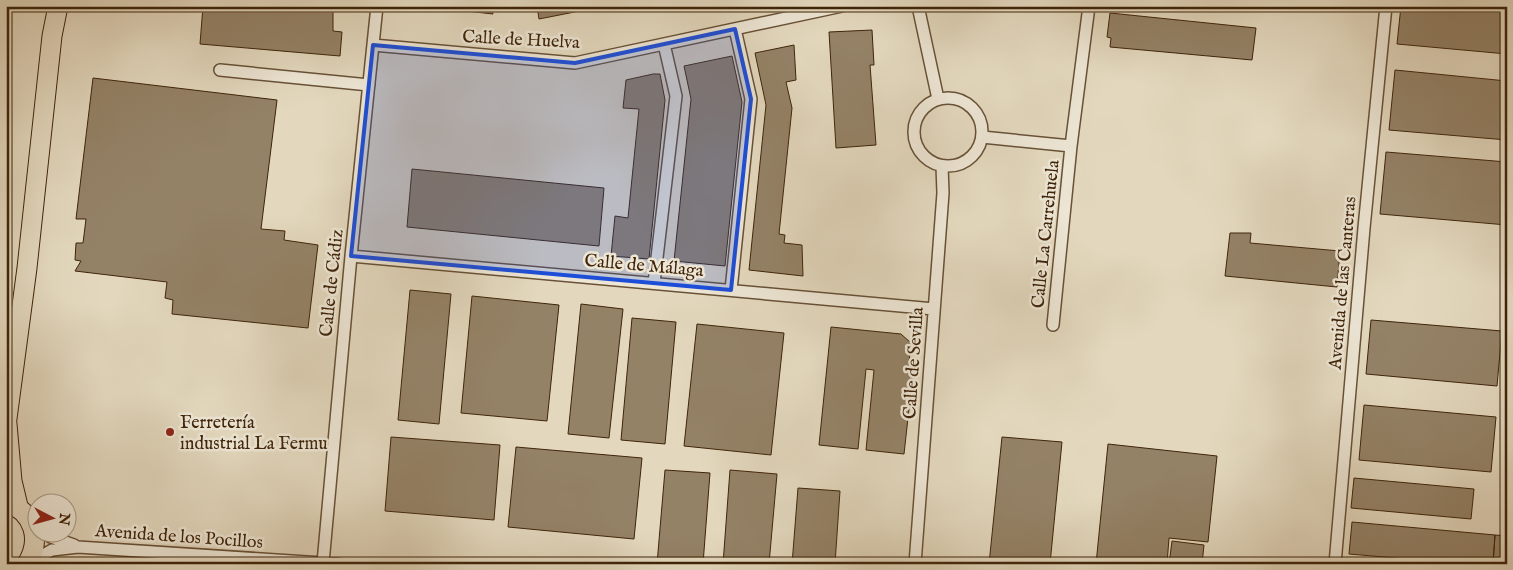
<svg xmlns="http://www.w3.org/2000/svg" width="1513" height="570" font-family="'IM FELL English',serif">
	<rect width="100%" height="100%" fill="#e3d8be"/>
	<filter id="stains"><feTurbulence type="fractalNoise" baseFrequency=".004" numOctaves="4"/><feColorMatrix values="0 0 0 0 .2 0 0 0 0 .09 0 0 0 0 .02 0 0 0 .5 -.17"/></filter>
	<radialGradient id="worn" r=".72"><stop offset=".6" stop-color="#630" stop-opacity="0"/><stop offset="1" stop-color="#630" stop-opacity=".3"/></radialGradient>
	<path fill="#948267" stroke="#3f2409" d="M203,6H345L344,9H333V31L342,32L340,56L200,44Z
		M491,6L493,14L421,6Z
		M537,6H605L539,19Z
		M1401,6H1507V54L1397,44Z
		M1110,13L1256,28L1252,60L1110,47L1111,38L1107,37Z
		M872,30L874,65H870L876,145L836,148L829,32Z
		M794,45L796,80L786,82L792,108L779,234L785,235L784,243L802,245L803,276L749,270L766,105L755,53Z
		M732,56L742,102L725,266L674,261L691,99L684,66Z
		M1395,70L1507,81V140L1389,130Z
		M653,74H660L665,100L649,259L611,256L615,216L628,218L639,109L623,108L626,80Z
		M93,78L277,100L261,229L285,231L284,240L318,245L308,328L172,314L173,300L165,298L167,282L75,271L81,261L75,260L76,243H83L86,219H76Z
		M1386,152L1507,162V225L1380,214Z
		M412,169L604,188L599,246L407,227Z
		M1230,233H1251L1250,243L1340,251L1337,287L1225,276Z
		M410,290L451,294L439,424L398,420Z
		M472,296L559,305L547,421L461,413Z
		M581,304L623,309L609,438L568,434Z
		M632,318L676,322L665,444L621,440Z
		M1371,320L1502,331L1497,386L1366,374Z
		M697,324L784,333L771,455L684,446Z
		M831,327L901,334L911,343L908,372L913,373L904,454L866,450L874,370L866,369L858,449L819,445Z
		M1364,405L1496,417L1491,472L1359,460Z
		M391,437L500,445L494,520L385,511Z
		M1002,437L1062,442L1050,564H989Z
		M1108,444L1217,456L1208,542L1169,538L1167,564H1096Z
		M516,447L642,458L634,539L508,527Z
		M665,470L710,473L703,564H657Z
		M730,470L777,474L769,564H723Z
		M1354,478L1474,489L1471,519L1351,508Z
		M798,488L840,491L835,564H792Z
		M1352,522L1495,535L1493,564H1466L1349,554Z
		M1495,535L1507,536V564H1493Z
		M1172,541L1204,545L1202,564H1169Z"/>
	<g fill="none" stroke-linecap="round" stroke-linejoin="round">
		<defs>
			<path id="minor" d="M918,6L938,99
				M373,45L575,63L842,6
				M220,70L369,85
				M914 132a34 34 0 1 1 68 0a34 34 0 1 1-68 0Z
				M982,137L1071,146
				M351,256L934,309
				M654,283L676,96L664,44
				M731,290L751,99L735,29
				M1053,325L1071,146L1089,6
				M45,532L51,537L74,545
				M29,563L52,550L78,547L338,564
				M323,563L351,256L377,6
				M915,564L943,193L942,166
				M1335,564L1364,228L1386,6"/>
			<path id="primary" d="M7,424L12,481L18,506
				M6,426L27,268L52,36L58,6
				M7,502C34,513 42,539 27,564"/>
		</defs>
		<use href="#minor" stroke="#685136" stroke-width="14"/>
		<use href="#primary" stroke="#3f2409" stroke-width="21"/>
		<use href="#minor" stroke="#ede6d5" stroke-width="11"/>
		<use href="#primary" stroke="#e3d8be" stroke-width="19"/>
	</g>
	<path fill="#1d4ed8" fill-opacity="0.2" stroke="#1d4ed8" stroke-width="4" stroke-linejoin="round" d="M735,29L751,99L731,290L351,256L373,45L575,63Z"/>
	<circle fill="#8f2418" stroke="#ede6d5" stroke-width="2" cx="170" cy="432" r="5"/>
	<g text-anchor="middle" stroke-width="5" stroke-linejoin="round" paint-order="stroke">
		<g font-size="18" fill="#3f2409" stroke="#ede6d5">
			<text transform="translate(521 39) rotate(3)" y="6">Calle de Huelva</text>
			<text transform="translate(1045 234) rotate(-84)" y="6">Calle La Carrehuela</text>
			<text transform="translate(644 265) rotate(5)" y="6">Calle de Málaga</text>
			<text transform="translate(331 283) rotate(-84)" y="6">Calle de Cádiz</text>
			<text transform="translate(1342 283) rotate(-85)" y="6">Avenida de las Canteras</text>
			<text transform="translate(913 363) rotate(-86)" y="6">Calle de Sevilla</text>
			<text transform="translate(179 536) rotate(4)" y="6">Avenida de los Pocillos</text>
		</g>
		<g font-size="18" fill="#3f2409" stroke="#ede6d5" text-anchor="start">
			<text x="180" y="428">Ferretería<tspan x="180" dy="21">industrial La Fermu</tspan></text>
		</g>
	</g>
	<rect width="1513" height="570" fill="none" stroke="#e3d8be" stroke-width="25"/>
	<rect x="8" y="8" width="1498" height="555" fill="none" stroke="#3f2409" stroke-width="2.5"/>
	<rect x="12" y="12" width="1488" height="545" fill="none" stroke="#3f2409"/>
	<g transform="translate(52 518) rotate(96)"><circle r="24" fill="#ede6d5" stroke="#a79883"/>
	<path d="M0-4L9 19L0 12L-9 19Z" fill="#8f2418"/>
	<text y="-8" font-size="14" font-weight="bold" text-anchor="middle" fill="#3f2409">N</text>
	</g>
	<rect width="100%" height="100%" filter="url(#stains)"/>
	<rect width="100%" height="100%" fill="url(#worn)"/>
</svg>
